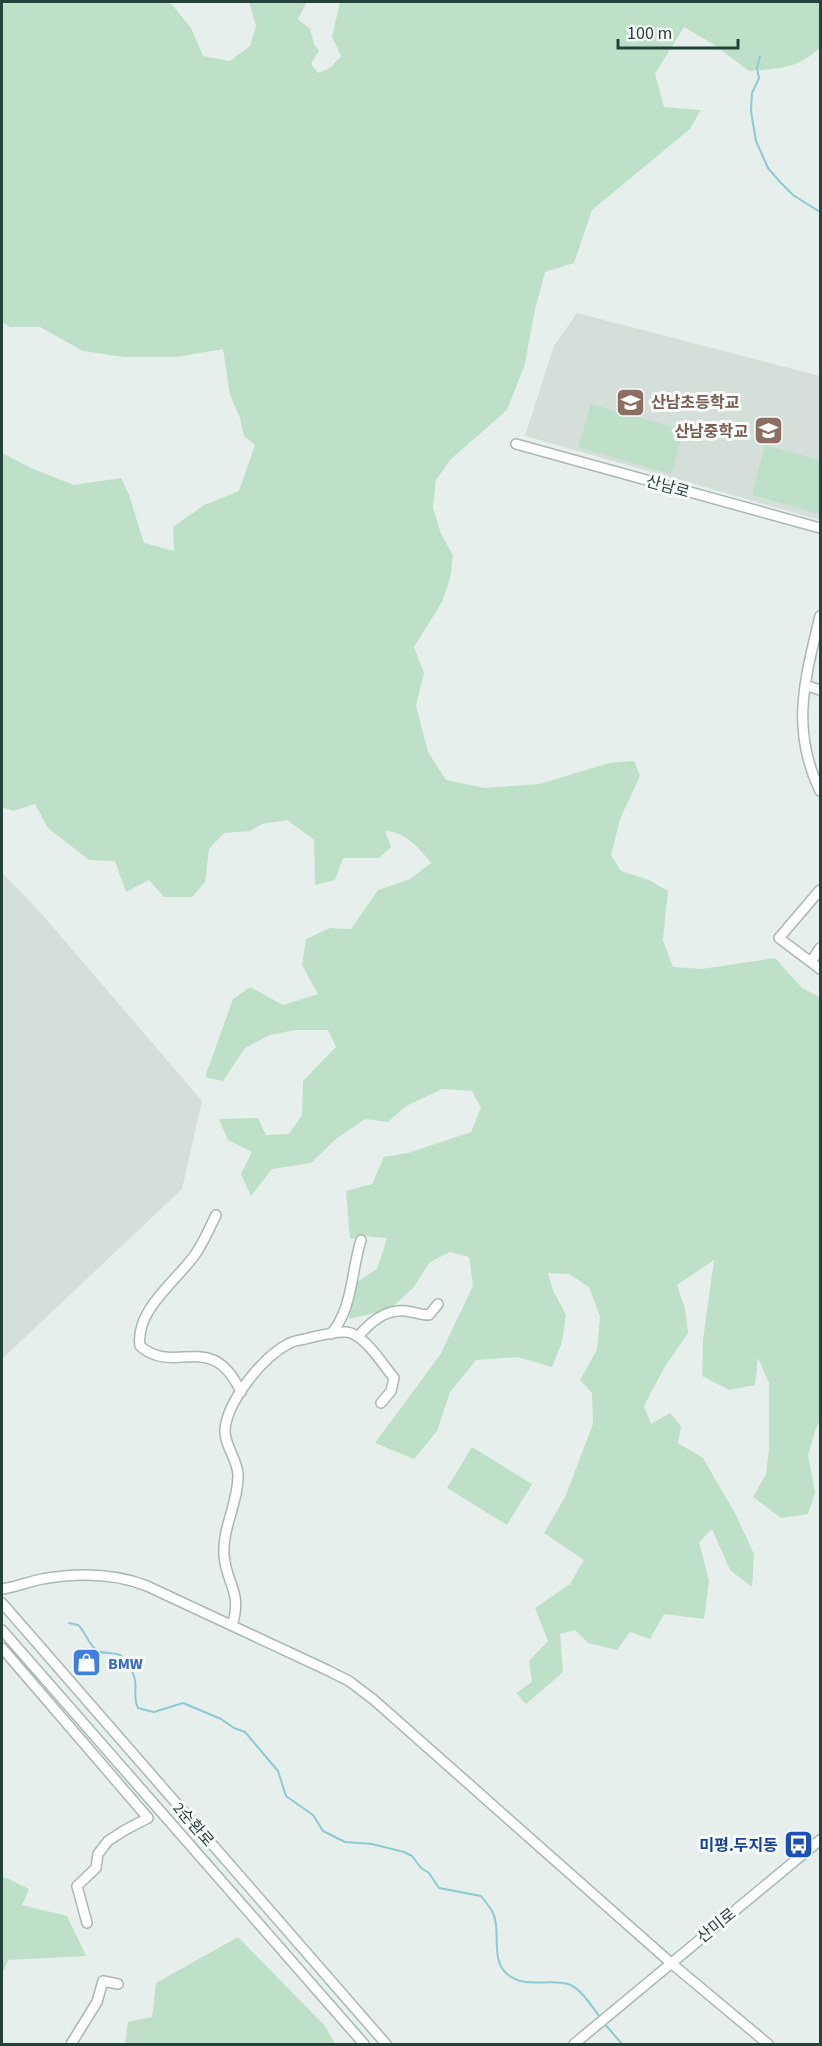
<svg xmlns="http://www.w3.org/2000/svg" width="822" height="2046" font-family="'Source Sans 3','Noto Sans KR',sans-serif">
	<rect width="100%" height="100%" fill="#e6efeb"/>
	<path fill="#d4dfda" d="M577,313L820,376V520L525,436L554,346Z
		M2,873L40,912L202,1101L182,1189L2,1359Z"/>
	<path fill="#bfe0c8" d="M2,2H170L191,28L203,56L230,61L250,46L256,26L249,2H307L298,19L310,29L314,44L319,51L311,64L318,73L330,68L341,56L332,37L340,2H820V48C795,70 781,68 749,71L713,44L684,27L655,74L664,107L701,110L690,129L592,210L574,263L545,272L534,314L525,364L507,410L450,460L436,480L433,508L441,534L453,555L450,579L442,602L414,647L424,673L416,706L428,752L446,780L484,788L540,784L609,763L634,761L640,776L620,819L611,855L621,871L649,880L668,891L663,940L673,967L701,969L775,958L802,988L820,997V1421L816,1428L808,1455L815,1493L808,1514L781,1518L753,1497L766,1474L769,1450V1383L758,1358L755,1385L729,1390L702,1376L703,1340L714,1260L677,1285L685,1308L688,1333L664,1368L644,1406L651,1424L670,1413L681,1426L678,1443L703,1458L736,1515L754,1554L752,1587L730,1570L712,1529L699,1542L709,1581L704,1619L664,1614L650,1639L630,1632L617,1650L588,1643L575,1630L560,1634L563,1672L526,1704L516,1693L532,1682L529,1661L548,1641L535,1608L570,1584L584,1560L544,1533L566,1495L593,1424L592,1393L580,1380L597,1350L600,1316L589,1287L569,1274L548,1273L553,1290L566,1315L562,1342L552,1367L517,1357L476,1360L450,1392L437,1431L414,1459L375,1443L440,1355L473,1286L469,1257L450,1252L430,1262L414,1287L390,1309L349,1319L354,1284L377,1269L387,1238L364,1236L350,1239L346,1191L372,1184L384,1157L408,1153L471,1132L481,1108L472,1091L442,1089L406,1106L388,1122L365,1119L336,1139L311,1163L272,1169L251,1196L241,1174L252,1152L228,1140L219,1119L258,1118L266,1135L289,1134L302,1115L303,1081L336,1047L328,1030H295L270,1035L245,1048L223,1081L205,1077L233,999L250,987L283,1005L318,994L302,965L306,939L330,928L351,929L378,890L410,879L431,863C420,849 405,831 385,831L391,847L379,858H343L335,880L315,885L314,840L287,820L262,824L250,831L224,833L209,849L205,882L192,897H164L149,880L126,892L115,861L89,860L48,828L35,804L13,811L2,807V453L31,468L74,485L121,478L129,495L144,543L174,551L173,527L204,505L239,491L255,445L244,436L240,418L230,395L223,349L176,357H124L83,351L40,327H10L2,322Z
		M591,404L684,430L671,474L578,447Z
		M765,445L820,460V514L752,495Z
		M472,1447L532,1484L507,1525L447,1488Z
		M2,1876L29,1889L22,1905L67,1916L86,1956L8,1960L2,1975Z
		M238,1937L325,2026L335,2044H125L128,2022L152,2017L156,1983Z"/>
	<g fill="none" stroke-linecap="round" stroke-linejoin="round">
		<path stroke="#8ec9d4" stroke-width="2" d="M760,56L757,68L759,78L752,93L751,111L756,141L768,168L780,182L793,195L820,212
			M69,1623L78,1625C86,1632 89,1646 98,1651C104,1654 111,1652 117,1654C126,1656 131,1668 134,1676C138,1686 132,1695 138,1708L154,1712L183,1703L221,1719L234,1728L245,1732L278,1771L286,1796L313,1815L323,1831L345,1842L372,1844L404,1852L412,1856L421,1868L429,1873L439,1888L481,1896C485,1901 489,1906 492,1911C502,1929 490,1958 506,1973C525,1990 546,1978 568,1984C581,1988 592,2007 600,2017
			M603,2022L622,2044"/>
		<defs>
			<path id="minor" d="M516,444L820,528
				M820,616C805,679 790,729 820,791
				M805,685L820,690
				M820,890L779,938L820,969
				M811,962L820,948
				M216,1215C209,1229 203,1244 194,1256C175,1282 135,1311 140,1346C176,1377 211,1328 241,1392
				M331,1334C353,1308 351,1272 361,1240
				M358,1337C370,1322 385,1309 406,1311C414,1312 421,1315 429,1315L438,1304
				M2,1589C15,1587 28,1582 42,1579C77,1573 114,1573 147,1586L327,1670L349,1681L374,1700L671,1963L768,2044
				M2,1603L386,2044
				M232,1625C243,1592 226,1584 224,1555C222,1528 239,1501 238,1474C237,1459 224,1444 225,1430C227,1401 263,1357 288,1344C293,1341 300,1340 305,1339C318,1336 333,1331 346,1332C364,1333 383,1365 394,1378L391,1391L381,1403
				M2,1630L364,2044
				M2,1648L148,1818L125,1830L108,1841L98,1854L96,1868L77,1886L87,1923
				M71,2044L97,2002L103,1981L118,1984
				M574,2044L820,1840"/>
		</defs>
		<use href="#minor" stroke="#a8b8b2" stroke-width="12"/>
		<use href="#minor" stroke="#fff" stroke-width="9"/>
	</g>
	<defs>
		<symbol id="school-square" viewBox="-11 -11 22 22"><rect x="-9" y="-9" width="18" height="18" rx="4" fill="#8d6e63" stroke="#f7fbf9"/><path d="M0-5L7-2L0 1L-7-2ZM-4 1L0 2.5L4 1V4Q0 6-4 4Z" fill="#fff"/></symbol>
		<symbol id="shop-square" viewBox="-11 -11 22 22"><rect x="-9" y="-9" width="18" height="18" rx="4" fill="#3f7fe0" stroke="#f7fbf9"/><path d="M-5-2.5h2.3a2.7 3.5 0 0 1 5.4 0H5L5.5 6h-11ZM-1.5-2.5h3a1.5 2.3 0 0 0-3 0Z" fill="#fff"/></symbol>
		<symbol id="bus-square" viewBox="-11 -11 22 22"><rect x="-9" y="-9" width="18" height="18" rx="4" fill="#1a4fb4" stroke="#f7fbf9"/><path d="M-5-6H5V4H4V6H2V4H-2V6H-4V4H-5ZM-3.5-4V0h7V-4ZM-3.5 1.2v1.5H-2V1.2ZM2 1.2v1.5H3.5V1.2Z" fill="#fff"/></symbol>
	</defs>
	<g fill-rule="evenodd">
		<use href="#school-square" x="614" y="386" width="33" height="33"/>
		<use href="#school-square" x="752" y="414" width="33" height="33"/>
		<use href="#shop-square" x="70" y="1646" width="33" height="33"/>
		<use href="#bus-square" x="782" y="1828" width="33" height="33"/>
	</g>
	<g text-anchor="middle" stroke-width="6" stroke-linejoin="round" paint-order="stroke">
		<g font-size="16" font-weight="bold" fill="#785e54" stroke="#f7fbf9" text-anchor="start">
			<text x="651" y="408">산남초등학교</text>
			<text x="748" y="437" text-anchor="end">산남중학교</text>
		</g>
		<g font-size="16" fill="#24423a" stroke="#f7fbf9">
			<text transform="translate(668 486) rotate(16)" y="6">산남로</text>
			<text transform="translate(194 1824) rotate(49)" y="6">2순환로</text>
			<text transform="translate(716 1925) rotate(-39)" y="6">산미로</text>
		</g>
		<g font-size="16" font-weight="bold" fill="#366cbe" stroke="#f7fbf9" text-anchor="start">
			<text x="108" y="1669">BMW</text>
		</g>
		<g font-size="16" font-weight="bold" fill="#164399" stroke="#f7fbf9" text-anchor="end">
			<text x="778" y="1851">미평.두지동</text>
		</g>
	</g>
	<rect width="822" height="2046" fill="none" stroke="#24423a" stroke-width="6"/>
	<path d="M618 39v9h120v-9" fill="none" stroke="#24423a" stroke-width="3"/>
	<text x="627" y="39" font-size="18" fill="#24423a" stroke="#f7fbf9" stroke-width="4.5" paint-order="stroke">100 m</text>
</svg>
